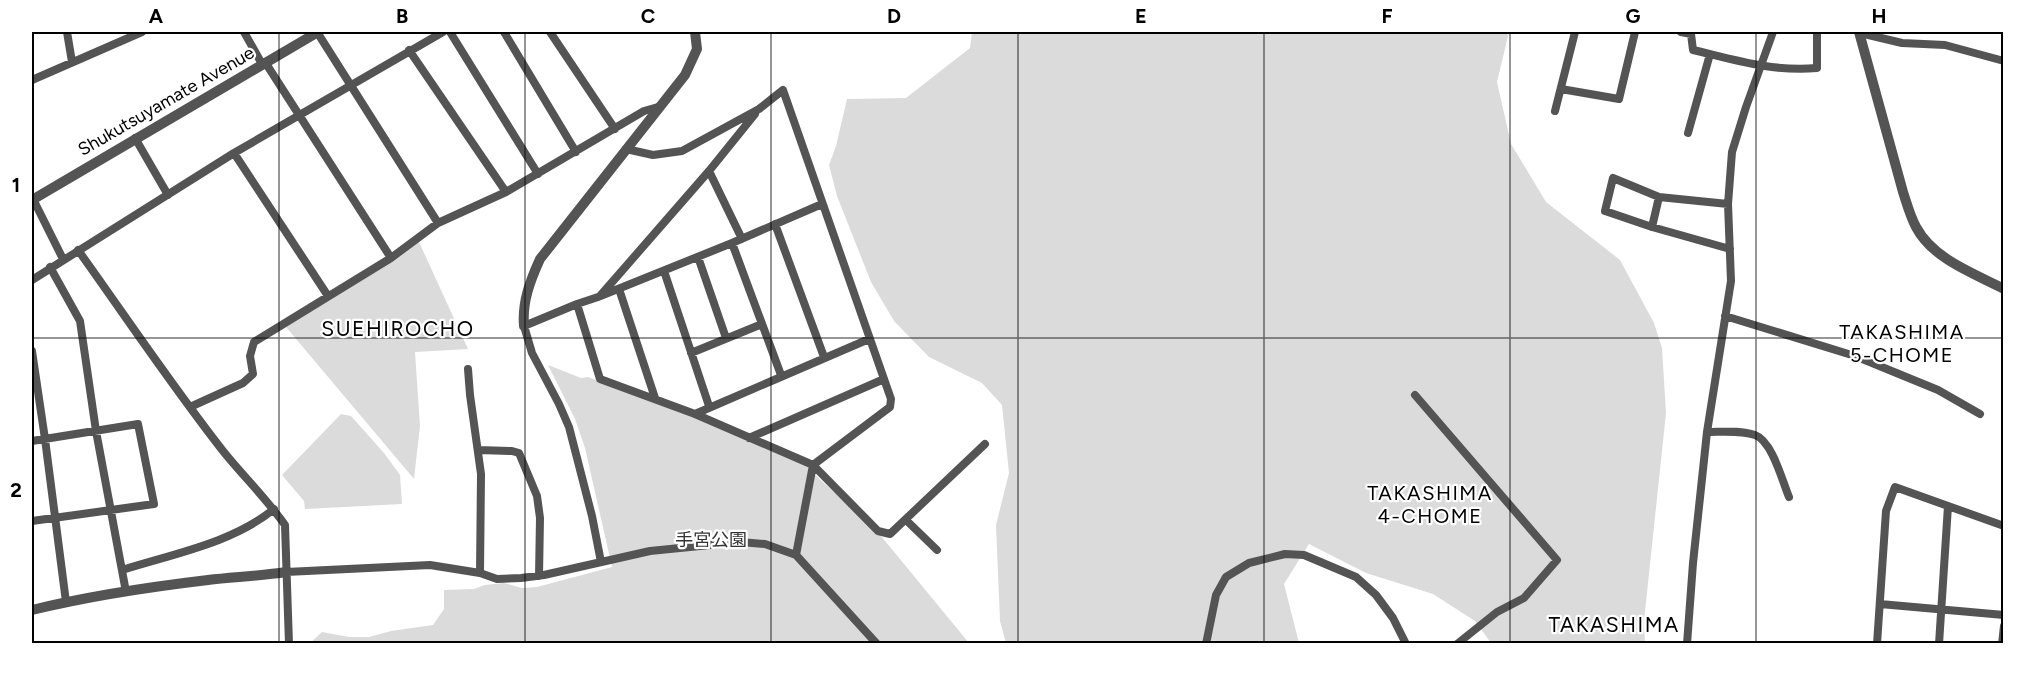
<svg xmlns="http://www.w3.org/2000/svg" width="2035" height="675" font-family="Figtree,'Noto Sans JP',sans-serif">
	<rect width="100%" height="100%" fill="#fff"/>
	<path fill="#dbdbdb" d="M972,32H1509L1497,82L1511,144L1546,202L1620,260L1654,323L1662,348L1666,413L1644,621L1645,643H1491L1475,621L1433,594L1366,573L1309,544L1284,584L1299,643H1006L1000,621L996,525L1009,473L1002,405L982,383L929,357L894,321L871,282L837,196L829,165L836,146L847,99L906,98L970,48Z
		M419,242L468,349L415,352L420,426L414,479L286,327L394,261Z
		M548,365L581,378L588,377L683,412L810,468L811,471L881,536L969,643L309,644L322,632L349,637H369L391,631L433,625L444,609V590L474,589L485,585L504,583L522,588L537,587L612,567L585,448L575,419Z
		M341,414L351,416L384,453L400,475L402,504L305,509L304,501L282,475Z"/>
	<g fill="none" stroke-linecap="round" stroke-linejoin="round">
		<path stroke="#545454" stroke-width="8" d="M67,32L72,62
			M244,32L262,64
			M317,32L438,223
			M450,32L538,174
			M504,32L576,152
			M550,32L615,129
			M1681,32L1691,34L1693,50C1735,60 1773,72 1817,68V32
			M1860,33L1902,43L1945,45L2004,61
			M409,50L506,192
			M265,62L391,258
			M32,80L142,32
			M1561,89L1619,99L1635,32
			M1555,111L1575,32
			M1688,133L1710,54
			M135,138L168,195
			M626,149L653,155L682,151L759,109L783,90L891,399L890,407L813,465L796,555
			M234,153L328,296
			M709,171L742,239
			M33,199L63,259
			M1728,204L1659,197L1613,178L1605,211L1652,227L1730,249
			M775,224L824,357
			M1652,227L1659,197
			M732,243L781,375
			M78,250C126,317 172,386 223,451C243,476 266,498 285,525L289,644
			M698,257L726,338
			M50,267L80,321L96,431L126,592
			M664,271L709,406
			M32,280L234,153L443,32
			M619,289L655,398
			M600,296L709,171L755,114
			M577,304L600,379L695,414L813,465L878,531L890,534L985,444
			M1725,316L1855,356L1938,390L1980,414
			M32,351L45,439L66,602
			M691,353L762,324
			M468,369L470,395L481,474L480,573
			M1415,395L1557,560L1524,598L1497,612L1457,644
			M190,407L243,383L253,374L250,356L254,342L391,258L438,223L506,192L644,111L658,107
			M695,414L869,339
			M1707,432C1722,432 1740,430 1755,435C1772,441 1782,480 1789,497
			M749,438L884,379
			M32,441L138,424L154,504L32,521
			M478,450L512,451L519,453L537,496L540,518L539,576
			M906,520L937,550
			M601,562L592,516L569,427L559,404L532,353L524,326L577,304L598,297L732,243L822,204
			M122,570C172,554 233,543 274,509
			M286,572L430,565L480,573L497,579L521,578L544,575L650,551L740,542L765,544L796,555L877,644
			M1880,604L2004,615
			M1206,644L1216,595L1226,577L1249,563L1285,554L1304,555L1356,577L1376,595L1393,618L1406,644
			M1687,644L1693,563L1707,432L1731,281L1728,204L1732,152L1746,107L1773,32
			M1877,644L1886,511L1895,487L2004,526
			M1939,644L1948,506
			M2002,644L2004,626"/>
		<path stroke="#545454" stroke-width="10" d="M1859,32L1903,192C1907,204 1910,216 1916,227C1933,259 1973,273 2004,289
			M32,200L318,32
			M524,326C522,302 530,281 540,259L685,75L697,49L695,32
			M32,610C89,596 149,587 208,580C234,577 260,576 286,572"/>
	</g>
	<path fill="none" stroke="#000" stroke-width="1.5" stroke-opacity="0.55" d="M279,32V644M525,32V644M771,32V644M1018,32V644M1264,32V644M1510,32V644M1756,32V644M32,338H2004"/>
	<g text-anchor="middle" stroke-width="4.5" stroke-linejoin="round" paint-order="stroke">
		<g font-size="18" fill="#000" stroke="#fff">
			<text transform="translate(166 101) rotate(-30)" y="6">Shukutsuyamate Avenue</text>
		</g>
		<g font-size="18" fill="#323232" stroke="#fff">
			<text x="711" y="546">手宮公園</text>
		</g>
		<g font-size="20" letter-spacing="1.5" fill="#000" stroke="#fff">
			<text x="1902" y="339">TAKASHIMA<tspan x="1902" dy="23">5-CHOME</tspan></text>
			<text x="1430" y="500">TAKASHIMA<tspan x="1430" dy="23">4-CHOME</tspan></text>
		</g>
		<g font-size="21" letter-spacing="1.5" fill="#000" stroke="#fff">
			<text x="398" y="336">SUEHIROCHO</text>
			<text x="1614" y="632">TAKASHIMA</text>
		</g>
	</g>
	<rect width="2035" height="675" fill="none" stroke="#ffffff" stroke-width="66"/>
	<rect x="33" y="33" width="1969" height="609" fill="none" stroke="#000" stroke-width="2"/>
	<g font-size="20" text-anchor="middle" font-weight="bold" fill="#000">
		<text x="156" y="23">A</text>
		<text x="402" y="23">B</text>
		<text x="648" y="23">C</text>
		<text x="894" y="23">D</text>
		<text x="1141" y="23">E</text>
		<text x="1387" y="23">F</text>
		<text x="1633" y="23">G</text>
		<text x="1879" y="23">H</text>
		<text x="16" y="192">1</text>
		<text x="16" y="497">2</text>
	</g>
</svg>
